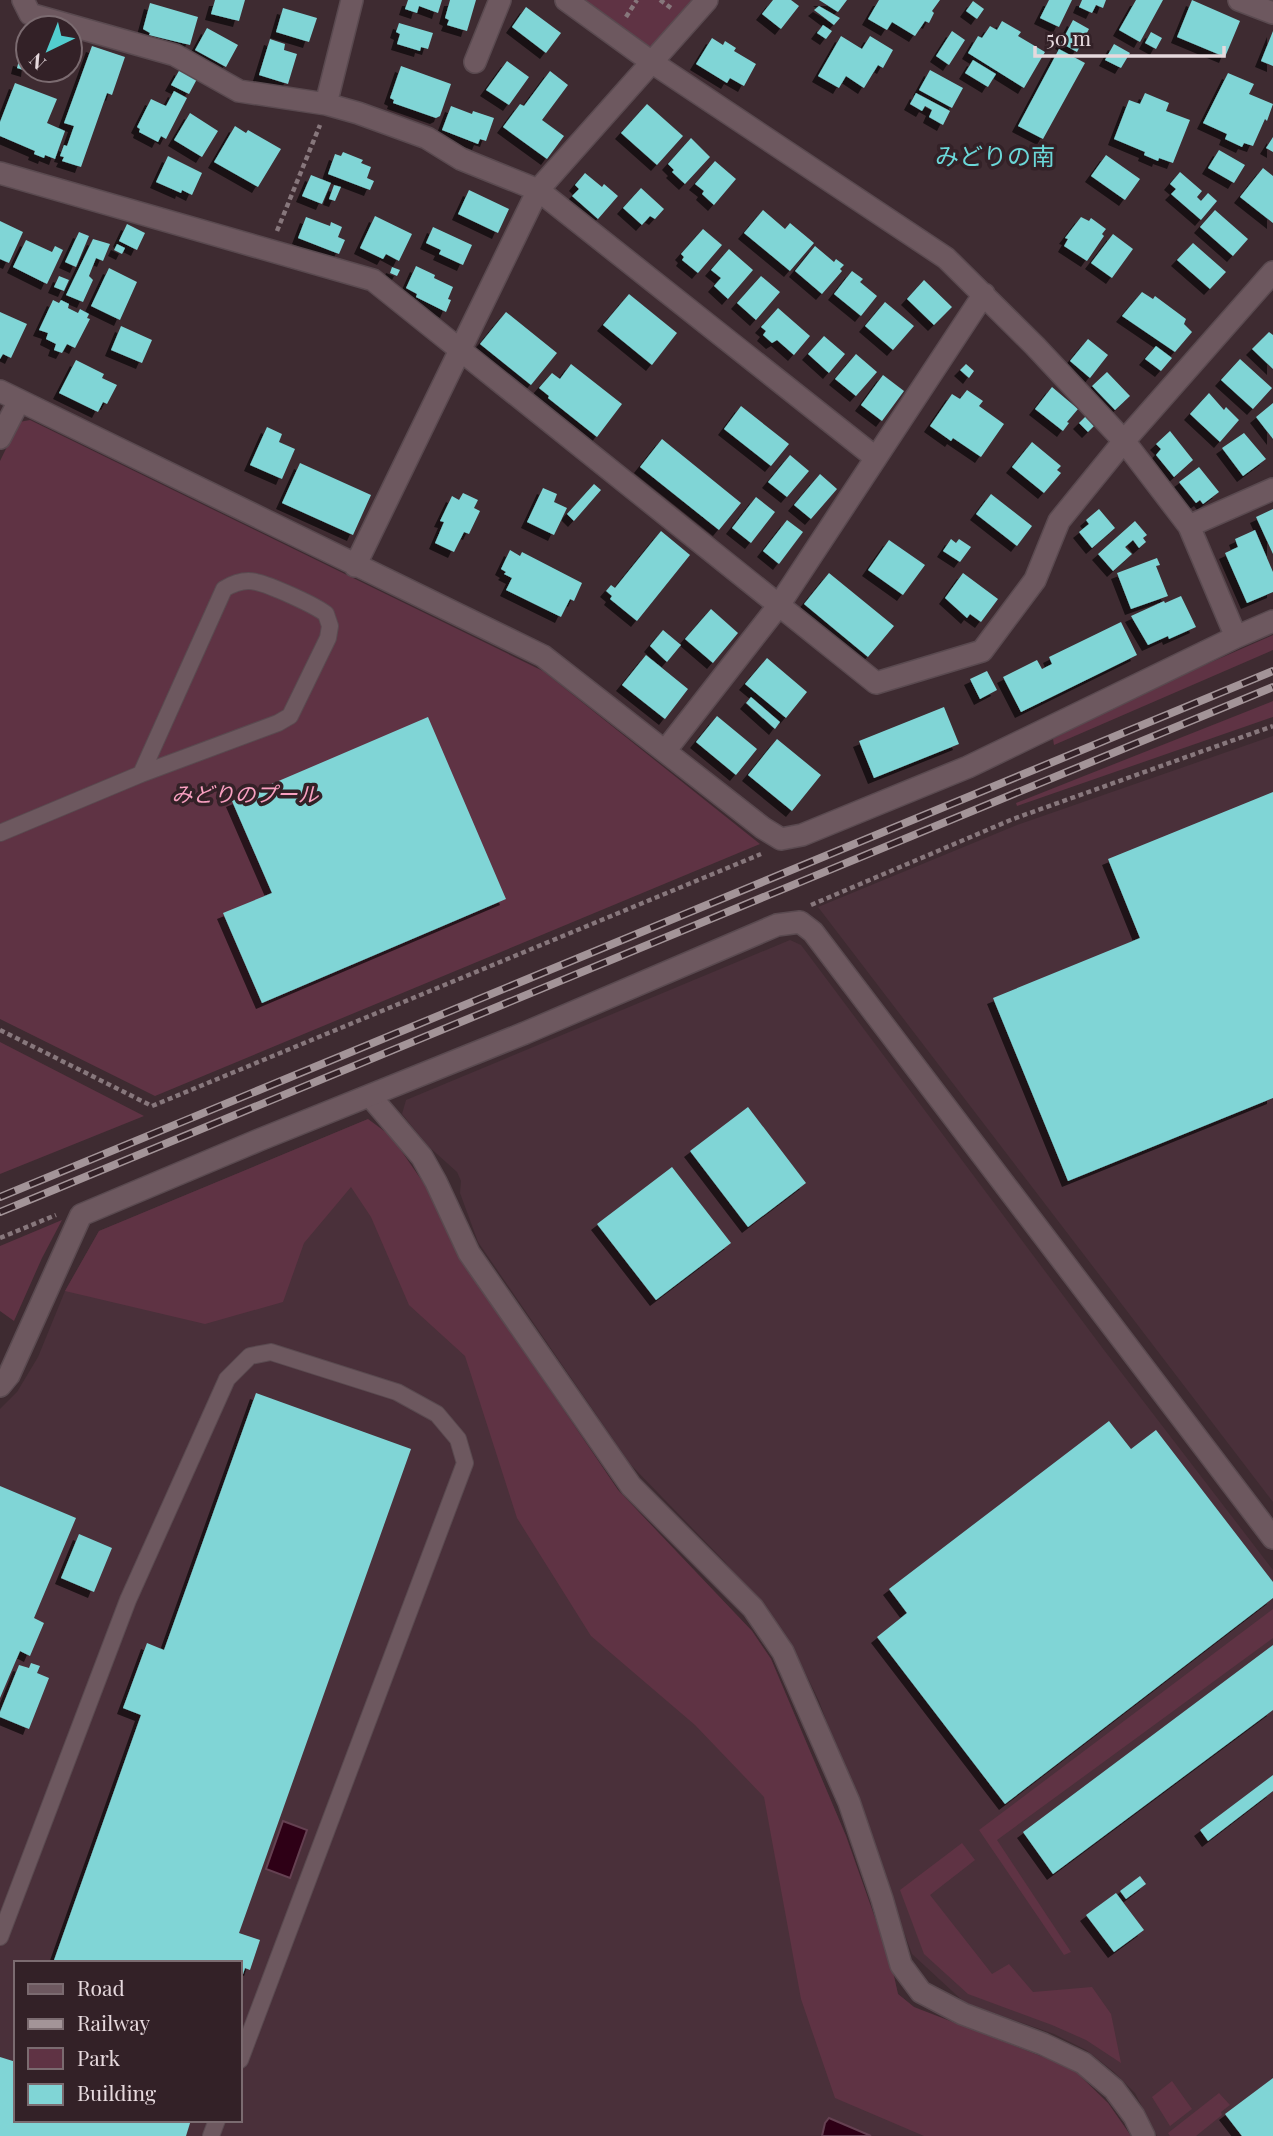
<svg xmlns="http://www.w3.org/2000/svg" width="1273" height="2136" font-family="'Playfair Display','Noto Sans JP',serif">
	<defs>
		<filter id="shadow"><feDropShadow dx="-6" dy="6" stdDeviation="0" flood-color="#0009"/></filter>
	</defs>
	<rect width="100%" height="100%" fill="#3e2b31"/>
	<path fill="#4a303a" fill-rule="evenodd" d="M1273,736V1502L818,907L1017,825Z
		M790,940L801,945L1104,1350L1273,1570V2136H1157L1135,2093L1114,2072L1086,2050L1054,2034L965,2003L912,1954L819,1701L790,1642L724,1561L630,1464L478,1242L460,1193L461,1181L457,1172L427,1145L402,1114L406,1100Z
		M368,1119L618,1490L752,1631L771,1659L846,1836L891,1963L898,1994L914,2007L1108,2103L1131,2136H0V1409L17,1392L38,1357L65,1291L99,1231ZM16,1963H240V2120H16Z"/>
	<path fill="#5f3344" d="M585,0H698L661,45L648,46Z
		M30,420L543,671L760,844L155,1096L0,1019V461L19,422Z
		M1273,635V650L1054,745L1053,739L1136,695Z
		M1273,701V717L1017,806L1016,803Z
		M0,1042L144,1116L0,1174Z
		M368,1119L391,1136L427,1188L459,1256L618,1490L752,1631L771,1659L846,1836L891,1963L898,1994L914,2007L1072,2068L1108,2103L1131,2136H924L835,2098L801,1999L764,1797L695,1725L591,1636L517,1518L465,1356L409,1305L371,1217L351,1187L304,1243L283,1302L205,1324L65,1291L99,1231Z
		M62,1220L42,1258L14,1321L0,1311V1246Z
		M1273,1609V1638L997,1840L1071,1952L1064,1955L979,1830Z
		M962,1843L975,1860L930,1895L992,1974L1009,1964L1033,1992L1092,1987L1111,2014L1121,2063L1086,2040L1052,2025L968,1994L924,1954L900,1890Z
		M1172,2081L1192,2109L1170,2126L1152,2097Z
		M1219,2093L1230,2105L1221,2112L1222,2115L1196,2136H1170L1168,2133Z"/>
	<path fill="#2e0016" stroke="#654152" stroke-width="2" d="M283,1821L307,1830L290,1878L266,1869Z
		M829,2118L871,2136H822L825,2123Z"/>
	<path fill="#80d5d6" filter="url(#shadow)" d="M215,0H245L239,21L211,14Z
		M408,0H442L438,13L419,6L417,13L405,9Z
		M450,0H476L467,31L447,25L449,20L445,18Z
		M773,0H791L799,6L781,29L762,14Z
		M819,0H847L838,12Z
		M879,0H940L932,11L934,13L929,23L925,21L915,36L892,22L887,30L868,19Z
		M1049,0H1072L1059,27L1040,18Z
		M1082,0H1106L1103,8L1096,5L1092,13L1079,7Z
		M1136,0H1163L1140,42L1119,30Z
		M1192,0L1240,21L1225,57L1177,37Z
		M973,1L984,9L977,19L966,11Z
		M150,3L198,17L190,45L149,35L150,33L143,29Z
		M819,6L840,18L834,25L814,10Z
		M526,7L561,33L546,53L512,27Z
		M283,8L317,18L309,42L276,32Z
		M1073,20L1089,29L1077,52L1061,43Z
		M1002,21L1021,32L1018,36L1045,52L1024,88L968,53L978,36L982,38L990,26L997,30Z
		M399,23L433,33L428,49L421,47L420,51L397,44L400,34L396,32Z
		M823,25L832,31L826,39L817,33Z
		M207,28L238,45L226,67L195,50Z
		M952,31L965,40L949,65L936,56Z
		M1273,31V66L1261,61Z
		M1151,32L1162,38L1156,49L1145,43Z
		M841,36L862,49L870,36L893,50L883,68L878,65L864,88L846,76L839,88L818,76Z
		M712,38L723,45L725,41L736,48L734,51L756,64L744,86L730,78L727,83L696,64Z
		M270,39L285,44L284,50L297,54L288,84L259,75Z
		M1114,44L1130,53L1121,68L1105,60Z
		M92,46L125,57L112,95L107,93L81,167L62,161L64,157L60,156L64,145L67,146L74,126L64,123Z
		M1059,49L1085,63L1043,139L1018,126Z
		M19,60L28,62L27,71L17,68Z
		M973,60L996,74L988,87L965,73Z
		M507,61L529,77L509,105L486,90Z
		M401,66L451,84L440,116L436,118L393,103L394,100L390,98Z
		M180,69L197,79L189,94L171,85Z
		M930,70L963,88L952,108L919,90Z
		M550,71L568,85L542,120L564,136L547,159L503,127L520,104L524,106Z
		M1228,73L1254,84L1249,94L1273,104L1267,121L1265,119L1253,146L1244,143L1242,147L1225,139L1227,134L1203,123Z
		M15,83L57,99L47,123L65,131L55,159L45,155L44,158L34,154L35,151L0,136V122Z
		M174,91L187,98L166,139L161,136L158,142L139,132L140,129L137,127L151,99L166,106Z
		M916,93L950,111L943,125L929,117L932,110L925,106L922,111L910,104Z
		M1145,93L1169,103L1166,111L1190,120L1173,163L1159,158L1158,161L1144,155L1145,152L1114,139L1129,100L1140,104Z
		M647,104L683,136L657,165L621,133Z
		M451,106L472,114L473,111L494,118L486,141L480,139L478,144L442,130Z
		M190,113L218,131L202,157L174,140Z
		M235,126L246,133L248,130L281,149L258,187L214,162Z
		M1273,137V152L1266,148Z
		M691,138L710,157L685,184L672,172L674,170L668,164Z
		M1219,150L1245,165L1234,183L1208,168Z
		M343,152L363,160L361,163L371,167L367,178L374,181L370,190L328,174L335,154L341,156Z
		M1106,155L1140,179L1125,200L1091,176Z
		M168,156L202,173L192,195L182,190L181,193L156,182Z
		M715,161L736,179L714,205L702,194L704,191L695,184Z
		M1263,168L1273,176V223L1240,197Z
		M1180,172L1202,191L1197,197L1201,201L1208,193L1217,201L1201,220L1171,194L1176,189L1170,184Z
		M585,173L602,187L604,184L618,196L598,219L572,196L579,189L575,185Z
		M311,175L331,183L322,204L302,196Z
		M334,185L341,187L335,201L329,199Z
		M641,188L664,209L655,219L650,216L642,225L623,208Z
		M469,190L509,209L498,233L458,214Z
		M763,210L785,229L790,223L814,243L790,271L744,233Z
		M1215,210L1248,239L1233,256L1200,227Z
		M375,216L412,234L399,261L386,254L383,259L360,248Z
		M306,217L330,226L331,222L342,227L338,237L345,240L339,254L298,238Z
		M1081,217L1089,221L1091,218L1106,229L1102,234L1104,236L1087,261L1064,246L1068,239L1065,238Z
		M0,221L23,232L9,263L0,259Z
		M127,224L145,233L137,250L119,241Z
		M433,227L472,245L463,265L439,254L441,250L426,243Z
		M703,229L722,245L698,273L682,260L684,257L681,254Z
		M79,232L89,236L76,267L65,262Z
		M1113,234L1133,249L1112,278L1091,263Z
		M93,239L110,244L103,261L96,258L89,276L93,280L83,302L66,295Z
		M26,240L52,252L55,246L63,250L47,284L13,267Z
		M1193,243L1226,272L1210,289L1177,260Z
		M117,244L125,248L122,254L114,250Z
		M815,246L834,262L836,259L844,265L840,269L842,271L822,294L795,271Z
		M729,249L753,270L728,299L714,286L721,278L711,270Z
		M416,266L435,275L434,278L453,287L448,299L451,300L446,312L416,297L417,294L406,288Z
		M392,267L400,270L397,276L390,273Z
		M109,268L137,282L120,320L91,306Z
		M852,271L863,279L860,282L877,296L861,316L834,294Z
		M59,276L69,280L64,291L54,287Z
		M761,276L780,292L756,320L737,303Z
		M924,280L952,307L934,325L907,299Z
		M1142,292L1153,299L1155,296L1186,319L1184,324L1192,332L1175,352L1122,316Z
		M629,294L677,333L652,365L603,325Z
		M53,300L59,303L61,300L69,304L68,308L78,313L80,309L89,314L87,318L90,319L75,348L67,344L62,353L54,350L56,344L46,339L48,333L39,330Z
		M885,302L914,326L893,350L865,326Z
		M778,308L810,336L794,355L777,340L772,343L763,335L766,331L761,327Z
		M0,312L27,324L11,358L3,354L0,359Z
		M506,312L557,353L531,385L480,344Z
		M121,326L152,340L142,363L111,350Z
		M1269,332L1273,335V369L1252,349Z
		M824,336L845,354L829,373L808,354Z
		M1088,339L1108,355L1090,378L1070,361Z
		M1156,346L1172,358L1161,371L1145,359Z
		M856,354L877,372L856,396L835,379Z
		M1240,359L1272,388L1253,409L1221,380Z
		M76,360L104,374L102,378L117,385L107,404L103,402L98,412L59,393Z
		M571,364L622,404L597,437L548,398L549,396L539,388L552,373L560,379Z
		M966,364L974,371L969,378L960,370Z
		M1107,372L1130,396L1115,410L1092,386Z
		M883,375L904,391L882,421L861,405Z
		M1052,387L1078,409L1067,422L1069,423L1063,431L1035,409Z
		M967,390L983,401L979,406L1004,424L981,457L953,438L951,441L930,426L952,394L960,399Z
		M1209,393L1224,410L1226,407L1239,420L1220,442L1190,414Z
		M1273,403V439L1256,417Z
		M741,406L789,444L771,466L724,429Z
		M1086,416L1094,426L1088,432L1079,423Z
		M267,427L282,434L279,442L295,449L282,479L250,465Z
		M1170,431L1193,460L1174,477L1156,455L1161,449L1156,444Z
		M1244,433L1266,459L1243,476L1222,448Z
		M662,439L741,503L719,530L640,467Z
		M1032,442L1061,466L1057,470L1061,473L1044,493L1012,467Z
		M790,455L809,471L787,497L768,482Z
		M300,463L371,495L353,535L282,503Z
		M1199,467L1219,492L1203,504L1200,500L1196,503L1179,482Z
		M820,474L837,489L811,519L794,505Z
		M594,484L601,490L574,521L567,514Z
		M543,488L557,494L554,502L567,508L554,535L527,522Z
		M463,493L478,500L474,508L480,511L469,534L464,532L454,552L435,543L444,522L440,521L452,496L459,500Z
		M991,494L1032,526L1017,546L976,514Z
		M756,497L775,512L751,543L732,528Z
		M1099,509L1115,528L1092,548L1079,532L1089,524L1086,520Z
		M1273,509V554L1256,517Z
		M787,520L803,532L779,564L763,551Z
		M1135,521L1147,535L1143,538L1146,542L1139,548L1133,540L1125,547L1132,554L1113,571L1098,554Z
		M1255,530L1273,572V592L1247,603L1225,553L1238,547L1235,539Z
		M661,531L690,555L637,621L610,599L612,596L606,591L611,585L615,588Z
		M951,539L956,543L959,539L971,547L960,562L943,551Z
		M889,540L925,565L903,595L868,570Z
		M510,550L520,556L522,552L582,583L574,601L570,599L561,617L506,590L512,578L504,574L506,572L501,569Z
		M1157,558L1160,565L1156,566L1168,596L1131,609L1117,573Z
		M829,573L894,626L868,657L804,604Z
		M963,573L998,599L981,622L970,614L967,618L945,598Z
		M1181,596L1196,627L1169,639L1168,636L1148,645L1131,616L1164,601L1165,603Z
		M711,609L738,633L713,663L685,639Z
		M1121,622L1137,655L1021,712L1003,677L1037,660L1042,669L1052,664L1049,657Z
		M663,630L681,645L667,662L650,646Z
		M646,655L688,689L665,719L622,685Z
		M767,658L807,692L786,718L745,684Z
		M987,671L997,690L980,699L970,679Z
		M751,697L780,722L775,729L746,703Z
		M944,707L959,744L874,778L859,741Z
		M717,716L757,749L736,775L696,742Z
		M428,717L506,899L262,1003L223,913L272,893L232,801Z
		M777,739L821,775L792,811L748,775Z
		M1273,792V1098L1068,1181L993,998L1140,938L1108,859Z
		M748,1107L806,1183L748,1227L690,1151Z
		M672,1167L731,1243L656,1300L597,1224Z
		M256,1393L411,1449L239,1933L260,1940L250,1970L245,1968L240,1983V1963H53L141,1715L123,1708L147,1643L164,1650Z
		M1109,1421L1131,1449L1156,1430L1273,1582V1598L1005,1804L877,1637L907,1613L889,1589Z
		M0,1486L76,1518L34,1618L44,1623L30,1656L20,1651L0,1698Z
		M79,1534L112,1548L94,1592L61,1578Z
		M1273,1645V1710L1053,1874L1023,1832Z
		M31,1663L40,1666L37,1673L49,1678L29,1729L0,1717V1712L19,1665L29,1668Z
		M1273,1775V1791L1208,1841L1200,1830Z
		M1140,1876L1146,1884L1126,1899L1120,1891Z
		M1116,1893L1144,1930L1114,1952L1086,1915Z
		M0,2057L16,2062V2120H191L186,2136H0Z
		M1273,2078V2136H1242L1225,2114Z"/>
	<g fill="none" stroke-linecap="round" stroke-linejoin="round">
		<defs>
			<path id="lane" d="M0,833L141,774L278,723L290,716L328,638L330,626L326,614C315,605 270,585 256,582C244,579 234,583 224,589L141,774
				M0,1937L128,1600L227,1379L250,1356L271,1352L397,1392L437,1414L458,1439L465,1463L240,2060
				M211,2136L217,2120"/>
			<path id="street" d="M23,0L30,14L175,55L239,91L326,104
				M352,0L326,104L358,113L427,138L461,159L538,190L876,458
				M566,0L653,63L946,258L1035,346L1124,441L1189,526L1236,637
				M1239,0L1273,13
				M475,62L500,0
				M0,173L373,280L876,683L982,651L1035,580L1059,521L1124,441L1273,272
				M0,391L543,656L763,828L781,839L802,835L968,767L1236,637L1273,621
				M0,438L19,401
				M1189,526L1273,489
				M355,566L538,190L707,0
				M665,751L779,605L984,294
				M370,1096L422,1157L436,1182L469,1253L631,1486L753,1608L783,1652L849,1802L882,1899L901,1965L921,1992L963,2014L1043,2044L1083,2063L1114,2089L1134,2116L1144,2136"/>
			<path id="secondary" d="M0,1386L9,1375L81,1215L259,1140L525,1033L777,925L800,922L813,932L1273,1538"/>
		</defs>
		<use href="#lane" stroke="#5a4a50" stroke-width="18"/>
		<use href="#street" stroke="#5a4a50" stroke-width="24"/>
		<use href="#secondary" stroke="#5a4a50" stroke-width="24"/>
		<path stroke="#87777c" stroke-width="4.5" stroke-dasharray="5 3.5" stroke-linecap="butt" d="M660,0L671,8
			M626,17L637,0
			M277,231L320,125
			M811,905L1013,819L1273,726
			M0,1030L152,1106L761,854
			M0,1238L56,1215"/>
		<use href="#lane" stroke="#6d585f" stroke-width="16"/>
		<use href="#street" stroke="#6d585f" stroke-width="21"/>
		<use href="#secondary" stroke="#6d585f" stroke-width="21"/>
		<defs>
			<path id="rail" d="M0,1197L1273,671
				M0,1212L1273,687"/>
		</defs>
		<use href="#rail" stroke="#a39498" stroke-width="8"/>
		<use href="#rail" stroke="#332127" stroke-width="5" stroke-dasharray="16" stroke-linecap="butt"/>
	</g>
	<g text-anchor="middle" stroke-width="7" stroke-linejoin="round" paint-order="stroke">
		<g font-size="21" font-style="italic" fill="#f9a0c1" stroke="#332127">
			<text x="245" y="802">みどりのプール</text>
		</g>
		<g font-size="24" fill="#6bd8d9" stroke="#332127">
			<text x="995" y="165">みどりの南</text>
		</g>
	</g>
	<rect x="14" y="1961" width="228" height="161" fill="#332127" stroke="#7b6b70" stroke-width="2"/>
	<rect x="28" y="1984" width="35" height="10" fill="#6d585f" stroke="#7b6b70" stroke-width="2"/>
	<text x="77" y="1996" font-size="21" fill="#e6d9dd">Road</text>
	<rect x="28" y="2019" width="35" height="10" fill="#a39498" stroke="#7b6b70" stroke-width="2"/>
	<text x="77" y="2031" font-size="21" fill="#e6d9dd">Railway</text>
	<rect x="28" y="2048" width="35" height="21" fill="#5f3344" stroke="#7b6b70" stroke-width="2"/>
	<text x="77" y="2066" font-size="21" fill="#e6d9dd">Park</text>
	<rect x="28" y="2084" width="35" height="21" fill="#80d5d6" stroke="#7b6b70" stroke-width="2"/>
	<text x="77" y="2101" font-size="21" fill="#e6d9dd">Building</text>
	<g transform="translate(49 49) rotate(223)"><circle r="33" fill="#332127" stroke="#7b6b70" stroke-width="2"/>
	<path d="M0-5L12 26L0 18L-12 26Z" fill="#52cdcf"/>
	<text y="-10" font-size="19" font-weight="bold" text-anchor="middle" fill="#e6d9dd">N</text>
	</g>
	<path d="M1035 46v10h189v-10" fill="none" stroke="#e6d9dd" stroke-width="3.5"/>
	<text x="1046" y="46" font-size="21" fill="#e6d9dd" stroke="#332127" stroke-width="5" paint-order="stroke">50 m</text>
</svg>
